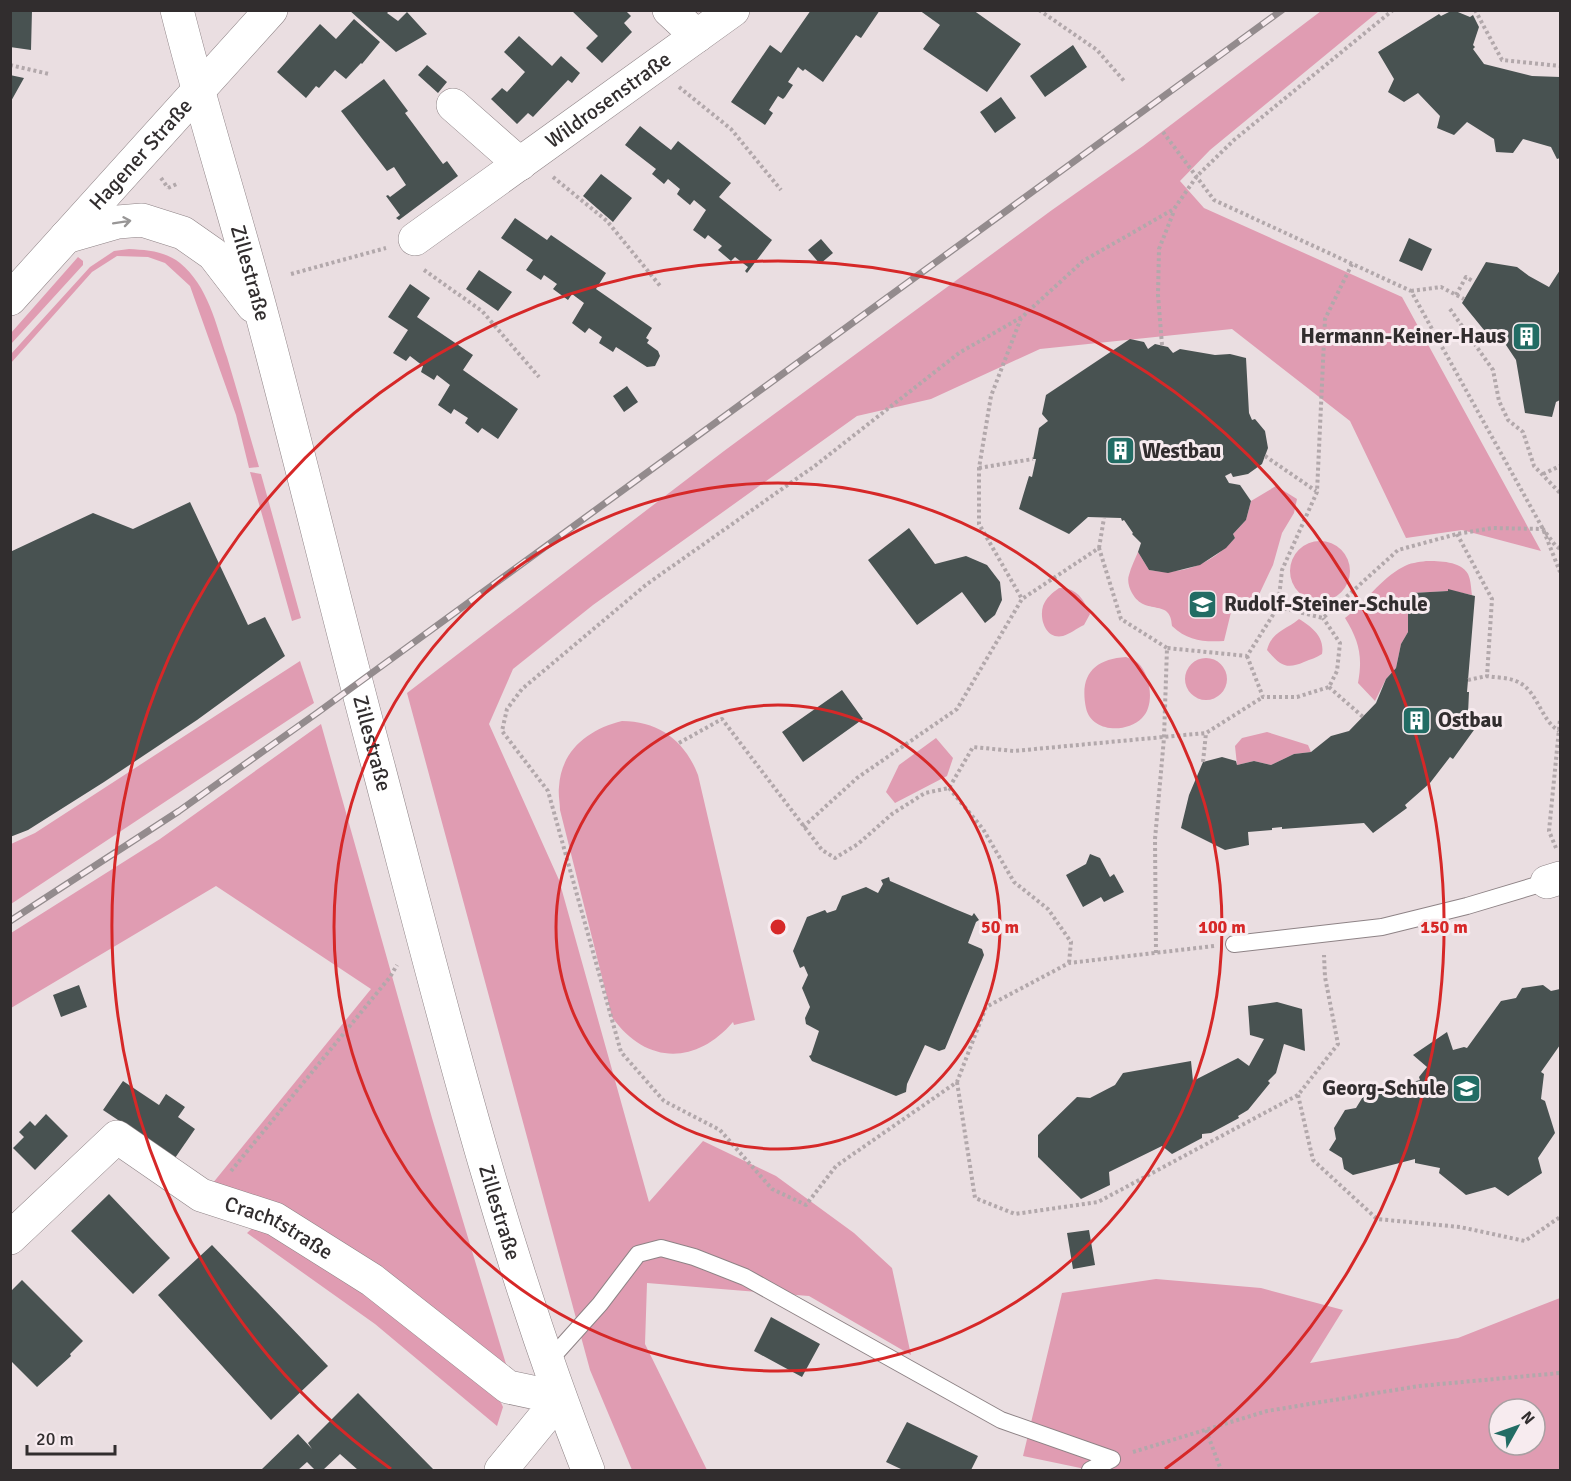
<svg xmlns="http://www.w3.org/2000/svg" width="1571" height="1481" font-family="Signika,sans-serif">
	<rect width="100%" height="100%" fill="#eadee1"/>
	<path fill="#e09cb2" fill-rule="evenodd" d="M1321,11H1379L1210,150L1180,181L1204,208L1402,297L1541,551L1462,530L1406,538L1350,421L1232,329L1040,349L931,399L857,416L593,605L513,669L489,724L559,880L649,1202L703,1141L776,1176L854,1233L892,1268L911,1355L809,1296L647,1283L645,1344L707,1470H632L590,1370L407,693L724,451L1052,210L1143,146Z
		M129,249C147,250 165,251 180,263C208,286 216,324 227,357C238,393 248,430 259,467L249,468L236,415L190,286L165,263L148,257L117,256L92,272L11,363V354L90,267L114,251Z
		M78,257L83,261V265L11,344V333Z
		M250,472L261,474L301,618L292,621Z
		M1276,486L1297,499L1294,513L1282,533L1273,565L1256,601L1241,599L1233,604L1224,641C1203,642 1188,641 1172,626C1171,597 1145,617 1132,593C1129,588 1127,580 1129,575C1131,567 1135,559 1138,552L1149,570C1183,576 1212,564 1235,538L1233,534L1246,520L1251,501Z
		M1290 571a30 30 0 1 1 60 0a30 30 0 1 1-60 0Z
		M1426,561C1439,561 1461,561 1468,574C1471,580 1471,589 1472,595L1448,590V591L1412,593L1408,608V632L1401,644L1396,668L1386,679L1375,701L1358,683C1363,656 1359,641 1345,618C1366,602 1380,579 1403,567C1409,563 1419,562 1426,561Z
		M1059,588C1076,587 1084,599 1090,614L1084,625C1077,628 1070,634 1063,636C1046,640 1039,619 1043,606C1046,598 1052,593 1059,588Z
		M1299,619C1312,627 1325,637 1322,654C1316,658 1311,659 1304,662C1286,670 1280,665 1267,650C1272,631 1286,630 1299,619Z
		M1126,657C1130,659 1135,660 1138,663C1151,675 1155,706 1142,718C1126,734 1091,732 1086,708C1079,674 1095,659 1126,657Z
		M1185 679a21 21 0 1 1 42 0a21 21 0 1 1-42 0Z
		M300,661L314,703L11,904V844L35,833Z
		M622,721C659,721 685,741 698,775L755,1020L734,1025L733,1022C695,1066 645,1064 612,1017L560,810C560,803 558,794 559,787C561,750 589,729 622,721Z
		M321,724L432,1118L509,1374L208,1189L371,989L216,886L11,1008V933L160,839Z
		M1267,732L1308,745L1311,752L1294,754L1271,765L1254,761L1237,765L1235,746L1242,738Z
		M936,738L953,758L947,776L895,803L886,792L899,765Z
		M258,1223L337,1265L497,1394L503,1407L497,1426L375,1324L247,1233Z
		M1156,1279L1261,1288L1343,1310L1310,1363L1458,1338L1560,1298V1470H1090L1023,1456L1062,1293ZM1499,1409H1535V1445H1499Z"/>
	<path fill="#485251" d="M10,10H32L31,50L10,47Z
		M349,10H390L387,13L398,21L407,12L427,34L396,52Z
		M571,10H625L631,16L624,23L632,32L602,63L586,48L598,36Z
		M811,10H880L861,38L856,35L823,82L805,69L803,71L798,67L788,82L793,85L785,97L783,99L778,96L769,110L773,113L765,125L731,102L770,45L781,53Z
		M919,10H973L1021,44L987,92L923,49L940,25Z
		M1453,10L1470,17L1473,15L1479,27L1473,45L1475,47L1473,49L1484,64L1532,76L1560,77V158L1557,159L1551,147L1523,139L1513,153L1496,152L1494,139L1467,122L1454,135L1437,128L1440,116L1418,93L1404,102L1388,92L1394,79L1378,52L1439,14L1441,16Z
		M354,19L380,42L362,64L361,63L346,79L335,70L319,88L316,86L306,98L277,72L320,24L336,39Z
		M519,36L552,66L561,56L580,73L572,83L568,80L533,117L528,113L517,124L491,99L502,88L507,92L525,72L504,52Z
		M1073,45L1087,67L1045,97L1030,76Z
		M427,65L447,82L438,93L418,75Z
		M10,75L24,78L10,103Z
		M384,79L408,111L405,113L443,164L447,161L458,176L399,220L396,218L400,215L386,196L388,195L390,197L406,185L394,167L387,171L341,111Z
		M1001,97L1016,118L995,133L980,112Z
		M640,126L671,150L678,141L731,183L719,197L772,240L747,273L745,271L748,267L735,257L731,261L718,250L722,246L708,235L705,239L693,230L706,210L694,200L690,205L678,195L677,194L680,189L668,179L664,184L652,174L656,169L625,145Z
		M601,174L632,198L613,222L583,196Z
		M515,218L547,240L551,235L606,273L596,289L652,328L646,338L649,340L647,343L658,351L660,356L655,366L647,367L616,347L613,352L599,343L602,337L589,328L585,333L572,323L584,303L572,294L568,300L553,289L557,284L544,275L541,280L526,270L533,260L501,238Z
		M1409,238L1432,249L1422,271L1399,261Z
		M821,239L833,253L820,264L808,250Z
		M1486,262L1517,267L1529,276L1549,287L1560,270V400L1556,402L1552,417L1525,413L1516,360L1504,342L1484,330L1462,303Z
		M479,270L512,292L498,311L466,289Z
		M410,284L430,298L417,317L473,355L463,370L518,409L498,439L482,428L478,433L465,423L468,418L454,409L451,414L438,405L450,385L437,375L434,380L421,372L423,366L410,356L406,361L393,353L408,330L388,317Z
		M1130,339L1144,342L1148,349L1155,344L1168,347L1173,353L1180,349L1215,355L1230,354L1246,358L1249,413L1252,420L1255,419L1265,431L1268,448L1262,464L1248,474L1233,477L1231,473L1225,476L1229,483L1240,485L1251,501L1246,520L1233,534L1235,538L1226,548L1200,565L1168,573L1149,570L1138,552L1141,543L1132,534L1133,533L1124,520L1122,521L1121,518L1088,517L1069,534L1019,509L1029,476L1032,477L1036,459H1033L1039,428L1048,421L1042,414L1046,395Z
		M627,386L638,402L624,412L613,396Z
		M190,502L248,625L265,617L285,656L197,720L104,782L28,830L10,837V552L93,513L133,529Z
		M909,528L935,564L966,556L987,565L1000,582L1002,600L995,615L985,623L962,592L917,625L868,560Z
		M1448,589L1475,596L1467,692H1469L1468,714L1479,723L1453,759L1450,757L1430,783L1405,805L1407,808L1373,833L1364,823L1282,829V827L1272,828V830L1248,832L1249,845L1225,850L1181,828L1189,795L1203,762L1222,757L1236,761L1237,765L1254,761L1271,765L1294,754L1311,752L1331,736L1349,731L1376,703L1386,679L1396,668L1401,644L1408,632V608L1412,593L1448,591Z
		M842,690L863,719L803,762L782,732Z
		M1090,854L1100,858L1110,877L1114,874L1124,892L1104,902L1101,897L1083,907L1066,875L1086,864Z
		M889,877L890,881L955,909L972,916L974,913L979,920L976,922L968,943L982,949L984,955L945,1049L939,1051L925,1045L907,1084L906,1092L896,1096L812,1061L809,1056L811,1055L819,1031L806,1024L805,1018L810,1007L802,988L808,975L804,966L800,968L793,951L807,917L825,910L827,913L836,910L842,896L866,887L878,893L883,884L881,880Z
		M79,985L87,1007L61,1017L53,995Z
		M1543,985L1551,991L1560,989V1045L1541,1072L1544,1074L1541,1099L1545,1101L1555,1133L1538,1158L1542,1173L1508,1196L1495,1187L1466,1195L1439,1173L1440,1168L1415,1163V1159L1353,1175L1344,1169L1342,1158L1329,1150L1336,1139L1334,1128L1345,1110L1356,1108L1364,1095L1420,1080L1419,1077L1427,1067L1413,1055L1447,1032L1453,1050L1464,1047L1467,1048L1501,1001L1516,998L1522,988Z
		M1277,1002L1302,1009L1305,1051L1284,1044L1276,1073L1268,1081L1270,1083L1248,1110L1238,1116L1239,1118L1211,1133L1202,1134V1138L1172,1154L1162,1146L1109,1172L1110,1185L1081,1199L1038,1157V1135L1077,1097L1090,1098L1115,1085L1123,1073L1191,1061L1193,1081L1238,1058L1249,1066L1264,1039L1250,1035L1248,1006Z
		M123,1081L159,1105L166,1094L185,1107L178,1117L195,1129L175,1158L103,1110Z
		M46,1114L68,1136L35,1170L13,1148L24,1137L19,1132L30,1121L35,1126Z
		M109,1194L170,1258L133,1294L71,1231Z
		M1089,1230L1095,1265L1073,1269L1067,1233Z
		M212,1245L328,1366L271,1420L158,1295Z
		M22,1280L83,1341L70,1354L71,1356L37,1387L10,1360V1292Z
		M771,1317L820,1344L802,1377L754,1351Z
		M358,1393L434,1470H358L340,1454L323,1470H315L307,1462L298,1470H261L298,1434L312,1449L308,1443Z
		M907,1422L978,1456L971,1470H903L886,1462Z"/>
	<g fill="none" stroke-linecap="round" stroke-linejoin="round">
		<defs>
			<path id="lane" d="M1234,944L1382,927L1467,906L1547,882
				M547,1363L600,1304L638,1254L661,1248L694,1257L745,1277L1001,1420L1112,1459
				M1090,1470L1112,1459"/>
			<g id="street">
				<path d="M669,10L697,36"/>
				<path d="M453,105L520,164"/>
				<path id="s1" d="M415,239L733,10"/>
				<path d="M1547,882L1560,878"/>
				<path id="s2" d="M10,1238L117,1137L201,1195L275,1219L372,1280L508,1387L560,1398L501,1470"/>
			</g>
			<g id="secondary">
				<path id="s3" d="M177,10C203,114 236,216 263,319C303,469 339,620 379,769C441,1005 499,1244 588,1470"/>
				<path d="M66,237L118,222L142,220L183,233L213,254L253,306"/>
				<path id="s4" d="M10,299L271,10"/>
			</g>
		</defs>
		<use href="#lane" stroke="#8e8386" stroke-width="18"/>
		<use href="#street" stroke="#8e8386" stroke-width="34"/>
		<use href="#secondary" stroke="#8e8386" stroke-width="34"/>
		<path stroke="#b2a8ab" stroke-width="4" stroke-dasharray="3 3" stroke-linecap="butt" d="M1039,10L1097,50L1125,82
			M1475,10L1502,60L1560,66
			M10,65L49,74
			M679,87L731,129L781,190
			M1163,132L1214,200L1411,291L1543,529L1560,572
			M553,177L607,221L661,287
			M161,178L168,188
			M168,188L179,183
			M424,270L482,311L539,377
			M291,274L386,248
			M1411,291L1441,287L1464,299
			M1456,295L1466,277L1474,282
			M1450,309L1493,370L1499,401L1508,420L1523,432L1534,466L1560,493
			M1021,318L991,396L979,468V524L1022,599
			M1162,345L1158,295L1159,249L1174,211
			M1265,456L1316,491
			M979,468L1033,459
			M1543,474L1560,466
			M1457,534L1492,599L1487,676C1497,678 1510,677 1520,683C1538,693 1541,720 1559,731
			M1099,548L1104,518
			M1278,607L1323,618L1398,550L1457,534L1492,528L1543,529L1555,545L1560,549
			M1247,656L1263,697H1297L1329,687L1337,671L1340,643L1323,618
			M1468,680L1487,676
			M1329,687L1363,717
			M679,743L722,719L822,850L835,858L858,844L892,814L925,793L949,788L973,747L1014,751L1206,733L1263,697
			M1203,762L1206,733
			M949,788L983,829L1014,882L1048,909L1071,942L1069,963
			M803,827L857,778L957,709L1022,599L1099,548L1121,619L1167,648
			M1556,848L1549,831L1560,719
			M1214,946L1069,963L986,1007L957,1082L836,1166L806,1205L772,1189L720,1130L664,1101L621,1052L548,791L502,731L507,709L522,689L647,584L816,465L959,353L1022,317L1083,261L1174,209L1197,176L1234,140L1393,10
			M1156,953L1155,839L1164,738L1167,648L1247,656L1278,607L1282,570L1317,492L1325,319L1352,264
			M957,1082L975,1198L1015,1214L1098,1202L1298,1095L1338,1044L1325,977L1324,955
			M1298,1095L1313,1160L1377,1219L1460,1227L1525,1241L1560,1217
			M231,1171L390,977L397,965
			M1206,1430L1221,1470
			M1133,1452L1267,1411L1419,1386L1560,1373"/>
		<use href="#lane" stroke="#fff" stroke-width="16"/>
		<use href="#street" stroke="#fff" stroke-width="33"/>
		<use href="#secondary" stroke="#fff" stroke-width="33"/>
		<defs>
			<path id="rail" d="M10,921L179,811L317,713L1282,10"/>
		</defs>
		<use href="#rail" stroke="#938b8d" stroke-width="7"/>
		<use href="#rail" stroke="#f7ebef" stroke-width="4.5" stroke-dasharray="14" stroke-linecap="butt"/>
	</g>
	<defs><path id="oneway-shaft" d="M-6 0H5M1.5-3L5.5 0L1.5 3" fill="none" stroke-width="1.6" stroke-linecap="round" stroke-linejoin="round" transform="scale(1.5)"/></defs>
	<use stroke="#989696" href="#oneway-shaft" transform="translate(122 222) rotate(-9)"/>
	<g fill="none" stroke="#d62828" stroke-width="3">
		<circle cx="778" cy="927" r="222"/>
		<circle cx="778" cy="927" r="444"/>
		<path d="M391 1469A666 666 0 1 1 1165 1469"/>
	</g>
	<defs>
		<symbol id="building-square" viewBox="-11 -11 22 22"><rect x="-9" y="-9" width="18" height="18" rx="4" fill="#226c64" stroke="#f7ebef"/><path d="M-4-6H4V6H1V3H-1V6H-4ZM-2.5-4.3h1.7v1.8h-1.7ZM.8-4.3h1.7v1.8H.8ZM-2.5-1h1.7V.8h-1.7ZM.8-1h1.7V.8H.8Z" fill="#fff"/></symbol>
		<symbol id="school-square" viewBox="-11 -11 22 22"><rect x="-9" y="-9" width="18" height="18" rx="4" fill="#226c64" stroke="#f7ebef"/><path d="M0-5L7-2L0 1L-7-2ZM-4 1L0 2.5L4 1V4Q0 6-4 4Z" fill="#fff"/></symbol>
	</defs>
	<g fill-rule="evenodd">
		<use href="#building-square" x="1510" y="320" width="33" height="33"/>
		<use href="#building-square" x="1104" y="434" width="33" height="33"/>
		<use href="#school-square" x="1186" y="588" width="33" height="33"/>
		<use href="#building-square" x="1400" y="704" width="33" height="33"/>
		<use href="#school-square" x="1450" y="1072" width="33" height="33"/>
	</g>
	<g text-anchor="middle" stroke-width="6" stroke-linejoin="round" paint-order="stroke">
		<g font-size="21" fill="#312d2e" stroke="#f7ebef">
			<text dy="7" stroke="none"><textPath href="#s1" startOffset="238">Wildrosenstraße</textPath></text>
			<text dy="7" stroke="none"><textPath href="#s4" startOffset="195">Hagener Straße</textPath></text>
			<text dy="7" stroke="none"><textPath href="#s3" startOffset="273">Zillestraße</textPath></text>
			<text dy="7" stroke="none"><textPath href="#s3" startOffset="759">Zillestraße</textPath></text>
			<text dy="7" stroke="none"><textPath href="#s3" startOffset="1245">Zillestraße</textPath></text>
			<text dy="7" stroke="none"><textPath href="#s2" startOffset="334">Crachtstraße</textPath></text>
		</g>
		<g font-size="21" font-weight="bold" fill="#312d2e" stroke="#f7ebef" text-anchor="start">
			<text x="1506" y="343" text-anchor="end">Hermann-Keiner-Haus</text>
			<text x="1142" y="458">Westbau</text>
			<text x="1224" y="611">Rudolf-Steiner-Schule</text>
			<text x="1438" y="727">Ostbau</text>
			<text x="1446" y="1095" text-anchor="end">Georg-Schule</text>
		</g>
	</g>
	<circle cx="778" cy="927" r="9" fill="#d62828" stroke="#f7ebef" stroke-width="3"/>
	<g font-size="18" text-anchor="middle" font-weight="bold" fill="#d62828" stroke="#f7ebef" stroke-width="6" stroke-linejoin="round" paint-order="stroke">
		<text x="1000" y="933">50 m</text>
		<text x="1222" y="933">100 m</text>
		<text x="1444" y="933">150 m</text>
	</g>
	<rect width="1571" height="1481" fill="none" stroke="#312d2e" stroke-width="24"/>
	<g transform="translate(1517 1427) rotate(50)"><circle r="28" fill="#f7ebef" stroke="#a89fa2" stroke-width="1.5"/>
	<path d="M0-4.5L10 22L0 15L-10 22Z" fill="#226c64"/>
	<text y="-9" font-size="16" font-weight="bold" text-anchor="middle" fill="#312d2e">N</text>
	</g>
	<path d="M27 1445v9h88v-9" fill="none" stroke="#312d2e" stroke-width="3"/>
	<text x="36" y="1445" font-size="18" fill="#312d2e" stroke="#f7ebef" stroke-width="4.5" paint-order="stroke">20 m</text>
</svg>
